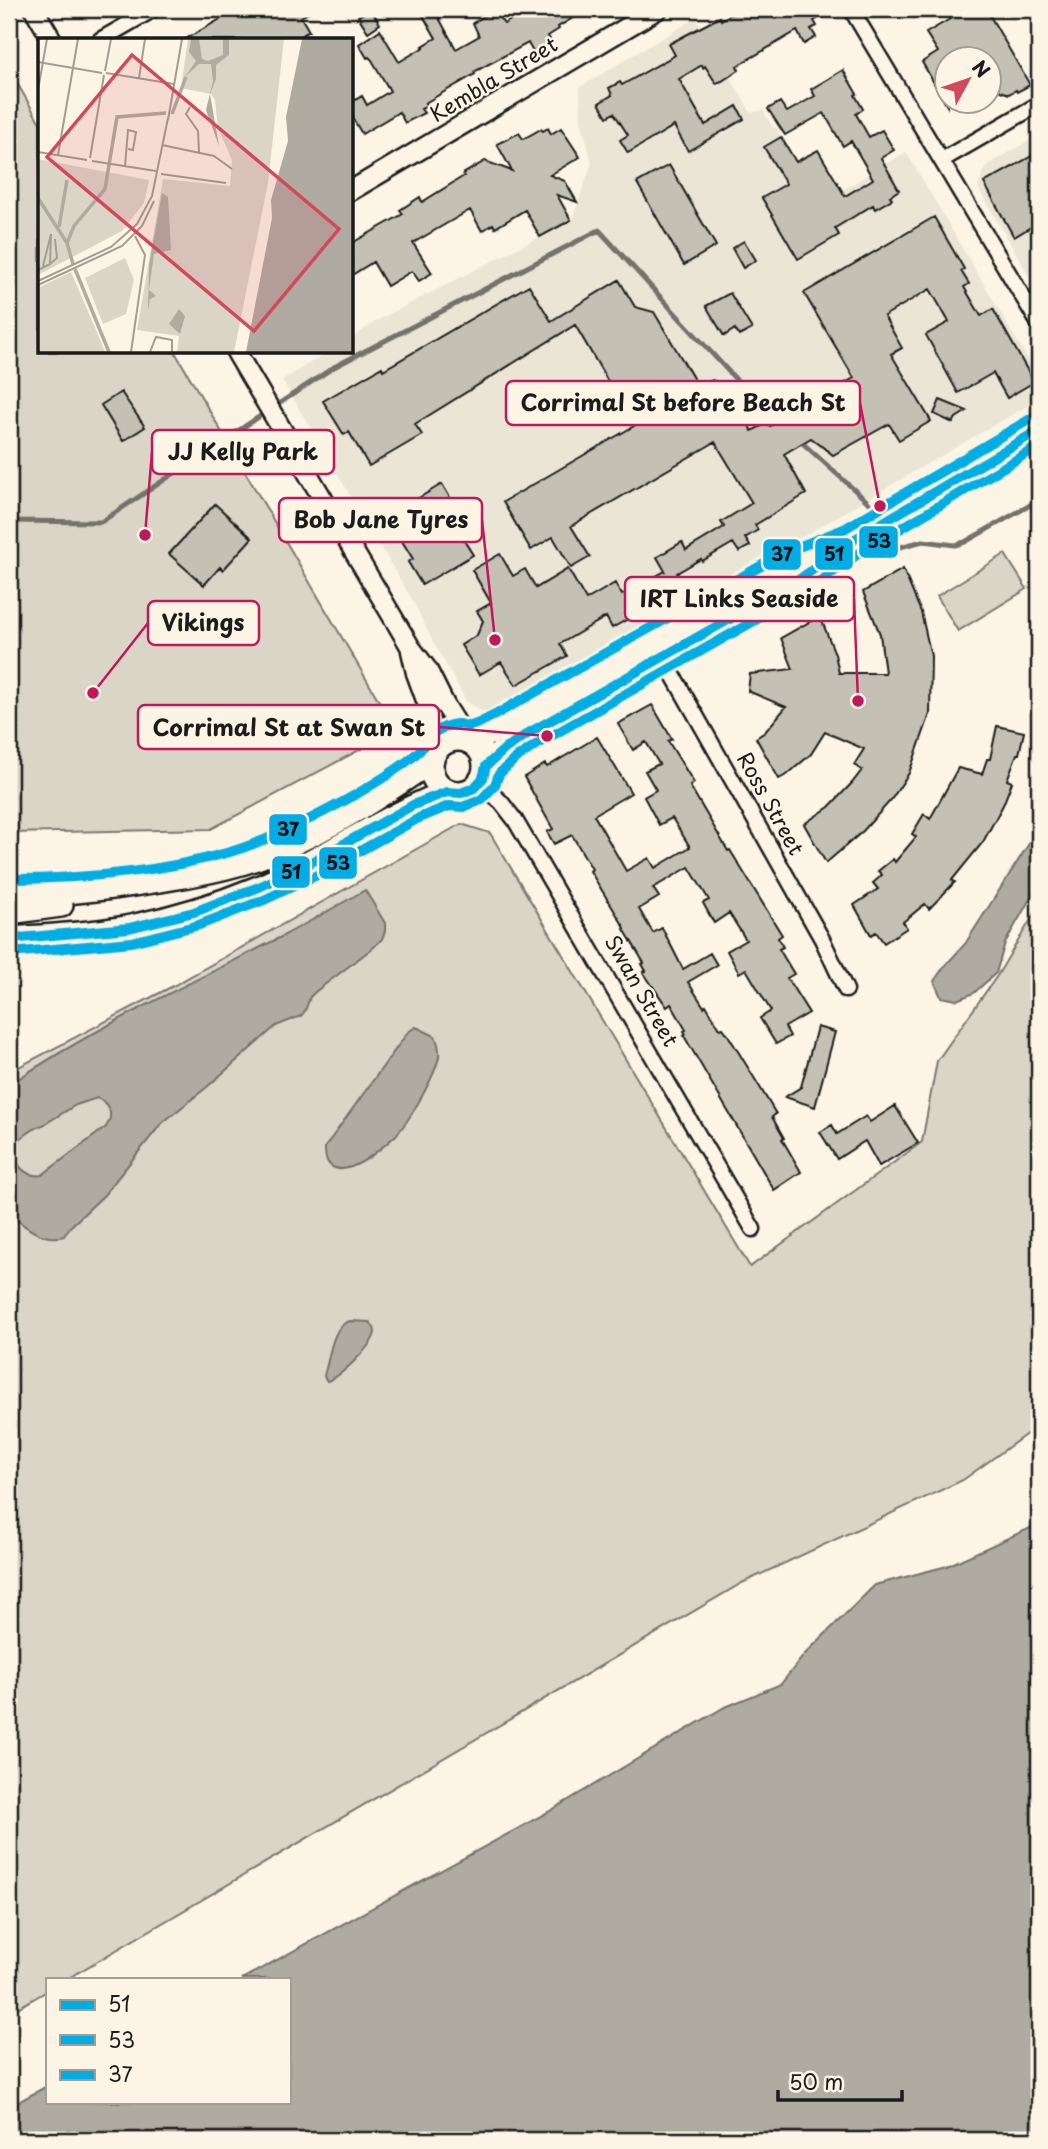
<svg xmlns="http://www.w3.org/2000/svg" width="1048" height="2149" font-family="'Playpen Sans',sans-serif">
	<rect width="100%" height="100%" fill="#fcf5e5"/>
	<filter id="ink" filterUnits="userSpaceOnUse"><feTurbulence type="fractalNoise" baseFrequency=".0143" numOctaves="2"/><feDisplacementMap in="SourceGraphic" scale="14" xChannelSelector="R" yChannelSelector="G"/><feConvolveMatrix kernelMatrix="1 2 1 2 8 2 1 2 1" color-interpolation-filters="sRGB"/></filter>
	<g filter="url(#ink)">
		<path fill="#ebe5d6" d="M696,18L751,113L763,110L773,128L776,127L821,203L906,152L1039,378V399L716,587L498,709L484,712L467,702L430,636L414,603L282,380L328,352H352V338L378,320L572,220L592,163L581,120L580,87Z
			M1039,135V293L978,188L983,172L989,164Z"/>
		<path fill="#dbd5c8" stroke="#7c7872" stroke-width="2" d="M9,69L40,123V352H175L389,718L380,739L211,829L9,833Z
			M1005,554L1027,589L958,631L937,596Z
			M461,824L490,833L750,1267L922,1142L937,1061L997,976L1039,906V1425L963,1480L742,1583L67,1979H47V1991L9,2013V1072L173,986Z"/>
		<path fill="#b0aba1" stroke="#75726c" stroke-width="2" fill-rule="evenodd" d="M1039,828V890L1034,892L1005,943L996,973L974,993L957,1000L941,997L934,981L944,967L965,944Z
			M365,890L385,923V931L382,939L374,947L315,992L310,997L305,1011L301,1016L276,1026L207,1087L161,1124L104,1195L70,1227L64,1236C42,1242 25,1227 9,1213V1085C95,1027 189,984 281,937C309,922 337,906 365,890ZM97,1098C110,1104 114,1115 106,1127L42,1175C24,1178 14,1163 13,1146L21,1138L37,1127L43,1125L76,1105Z
			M416,1027L435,1036C438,1043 440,1049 439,1057C435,1076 409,1122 395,1136C382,1148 348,1179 331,1166C325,1161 325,1154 325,1147L408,1032Z
			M350,1321L370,1322C373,1326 375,1327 375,1332C374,1345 339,1378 327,1381L324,1376L325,1372C330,1356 332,1325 350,1321Z
			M1039,1524V2140H9V2107L47,2086V2102H289V1979H242L550,1811L723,1708L781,1684L805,1654L875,1585L947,1566Z"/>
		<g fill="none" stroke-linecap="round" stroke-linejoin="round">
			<path stroke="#75726c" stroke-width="5" d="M798,439L869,503
				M9,521L101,522L334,367L599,230L751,396L783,425
				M893,540L900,547L923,541L955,545L965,542L1039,500"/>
		</g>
		<path fill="#c4c0b3" stroke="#1c1c1c" stroke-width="2" d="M238,9H315L301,17L309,31L293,40H184Z
			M371,9L380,24L368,32L358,16Z
			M419,9H434L456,49L479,36L473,23L494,10L504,24L529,9H588L558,27L559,29L548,36L552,43L534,54L528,43L474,72L475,74L425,103L427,106L421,109L424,113L405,123L399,112L362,134L352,117V102L362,96L367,105L390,91L372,60L369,57L367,58L359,44L380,30L399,62L424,47L423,46L436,38Z
			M740,9H816L821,17L814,21L817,26L811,29L816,37L804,44L797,31L737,66L739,70L722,81L716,83L705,66L703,68L702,65L679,79L705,125L737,106L744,119L688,151L674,126L628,153L620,140L628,135L614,113L607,117L599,103L612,95L609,88L620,82L622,85L675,55L669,44L720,17L721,20Z
			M944,9H986L1030,85L1017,92L1016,90L1009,94L1000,91L989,71V60H947V106L922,62L938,52L926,33L950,19Z
			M843,70L857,94L855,95L863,109L856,114L869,137L882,130L894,150L881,158L899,190L890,196L892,199L875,209L873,205L835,228L839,235L798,259L762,198L786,184L764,147L781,137L796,162L818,150L845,196L873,179L851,141L843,146L824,113L785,135L768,109L780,102L787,112L815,96L811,89Z
			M548,128L551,134L561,128L580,157L550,175L565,181L577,202L557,195L571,220L540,237L525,210L495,228L493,224L482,231L470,210L413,243L432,273L419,281L412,271L387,286L373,262L352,275V243L403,214L400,210L420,197L422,202L464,176L463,174L485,161L512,171L497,144L519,133L523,139L541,129L543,131Z
			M1039,152V222L1014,237L984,183Z
			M669,165L716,246L684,265L637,183Z
			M934,217L964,269L961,271L969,284L964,287L981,316L993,309L1034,382L1007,398L993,373L958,393L926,335L949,322L930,289L884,316L902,348L891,354L931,421L899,440L889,424L833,455L811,438L784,454L806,494L755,525L758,530L745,538L750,546L739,552L733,543L702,561L701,559L677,573L680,577L658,591L660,595L649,601L651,606L612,628L606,617L560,644L567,656L516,685L501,662L479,675L461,645L477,635L483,621L477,611L491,603L472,570L500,554L513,576L525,569L536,588L568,569L586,600L615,583L622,595L665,571L657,557L682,542L686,550L724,527L721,522L752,503L715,442L571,526L590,557L571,568L553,537L531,550L503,502L634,426L575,325L415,424L422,435L369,466L349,432L344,435L323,401L382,367L383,370L529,285L551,321L619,280L635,307L654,312L699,388L712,380L725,385L752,431L767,423L770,426L854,378L804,293Z
			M744,241L756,260L743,268L732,248Z
			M730,293L752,329L739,336L735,329L724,336L706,306Z
			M121,392L145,427L123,441L101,405Z
			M940,400L967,411L956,418L953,423L934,414Z
			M442,484L461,516L452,521L473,555L422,585L408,562L413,559L387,517Z
			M215,504L252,538L223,570L220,567L204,585L169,554Z
			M903,569L921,612L931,656L930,714L909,773L891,800L863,831L826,863L804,824L829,807L852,783L862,770L854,765L864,749L825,732L811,754L788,774L779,779L756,738L765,732L786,707L748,691L750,674L793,669L781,638L820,616L835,654L839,673H885L880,634L863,592Z
			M652,705L672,739L668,741L694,783L690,786L728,851L730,850L782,935L778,938L783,947L779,949L794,974L787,978L809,1013L785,1027L790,1036L776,1044L760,1018L771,1011L765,1001L746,969L739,973L727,951L746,940L729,913L714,923L703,903L709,900L689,867L653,888L659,897L639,909L653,933L662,928L683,969L710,953L717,965L688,982L704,1007L706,1005L720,1029L723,1028L728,1035L761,1089L776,1114L772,1117L784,1138L782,1139L801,1172L774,1190L684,1036L686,1034L684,1031L686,1030L671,1004L667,1007L643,972L646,971L642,964L644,963L624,929L625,928L590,871L592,869L572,835L554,844L547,832L553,829L524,777L545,764L547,767L597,737L631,793L594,815L626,871L649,858L655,868L690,847L672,818L659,825L644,797L656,790L645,771L659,764L646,742L633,750L618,724Z
			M997,726L1024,732L1019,754H1017L1007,780L1012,782L1003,805L983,842L952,880L955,882L929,909L925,904L903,922L907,928L884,943L876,932L871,935L854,905L878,889L873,883L882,875L878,871L893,859L895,862L916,837L912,834L924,814L930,819L958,768L982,774L987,759H990Z
			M817,1027L835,1032L815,1107L785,1097L801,1087Z
			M895,1106L918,1143L879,1166L865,1141L837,1159L820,1132L832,1125L837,1134L866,1116L870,1122Z"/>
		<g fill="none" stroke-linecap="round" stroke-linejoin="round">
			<defs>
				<path id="minor" d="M851,9L1039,324
					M100,40L154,9
					M942,160L1039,104
					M660,652L822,939L846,990
					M480,783L501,802L515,820L753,1229"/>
				<path id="tertiary" d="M34,9L52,40
					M352,190L658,9
					M236,352L411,648L427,669L445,705L467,740
					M411,651L416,673L427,703L435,750"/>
				<path id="primary" d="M431 766a27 27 0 1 1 54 0a27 27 0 1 1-54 0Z
					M470,741L499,729L593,675L793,564L822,553
					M486,766L506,748L532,731L800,579L850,542L1039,430
					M9,893C63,895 119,887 172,878C207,872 242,865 275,851C331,828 382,795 431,761
					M9,912L61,905
					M9,939C49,936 91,935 131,927C174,918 217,905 258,888C323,860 381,818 447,792"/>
			</defs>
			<use href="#minor" stroke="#1c1c1c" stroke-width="19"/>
			<use href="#tertiary" stroke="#1c1c1c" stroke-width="23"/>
			<use href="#primary" stroke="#1c1c1c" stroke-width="28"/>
			<use href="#minor" stroke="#fcf5e5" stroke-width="14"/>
			<use href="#tertiary" stroke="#fcf5e5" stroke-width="18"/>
			<use href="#primary" stroke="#fcf5e5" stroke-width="23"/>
			<defs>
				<path id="bus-1" d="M9,939L129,928L194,912L259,887L308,864L413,805L447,792L461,793L474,788L483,778L486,766L506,748L532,731L800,579L850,542L1039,430"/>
				<path id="bus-2" d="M10,953L132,942L199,925L264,900L315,876L419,818L449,806L463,807L481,800L495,785L499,774L515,759L539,743L807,591L858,554L1039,446"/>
				<path id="bus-3" d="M9,879C81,879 161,872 230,852C273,839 316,817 355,795C372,785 404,766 417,753C424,748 425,739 433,733C439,729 451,724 458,724C461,724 465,726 468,726C476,726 486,719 493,716L786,552L844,529L1032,418"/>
			</defs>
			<use href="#bus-1" stroke="#fcf5e5" stroke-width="16"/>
			<use href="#bus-2" stroke="#fcf5e5" stroke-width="16"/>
			<use href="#bus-3" stroke="#fcf5e5" stroke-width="16"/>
			<use href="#bus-1" stroke="#01ade4" stroke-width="10"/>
			<use href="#bus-2" stroke="#01ade4" stroke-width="10"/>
			<use href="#bus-3" stroke="#01ade4" stroke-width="10"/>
		</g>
	</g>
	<g text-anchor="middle" stroke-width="5" stroke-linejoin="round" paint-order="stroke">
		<g font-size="21" fill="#1c1c1c" stroke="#fcf5e5">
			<text transform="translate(494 80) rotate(-31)" y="7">Kembla Street</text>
			<text transform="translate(770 804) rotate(61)" y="7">Ross Street</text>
			<text transform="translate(641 991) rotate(60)" y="7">Swan Street</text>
		</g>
	</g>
	<g transform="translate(38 38)">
		<rect width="315" height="315" fill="#fcf5e5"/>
		<path d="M150,1H246L230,145L196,314H139L141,298L99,292L125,141L192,148L194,122L180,90L177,62L173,56L143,50ZM0,121L111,142L106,165L84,193L0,237ZM87,220L96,242L88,276L65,286L47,240ZM33,234L58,292L67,314H0V250Z" fill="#dbd5c8"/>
		<path d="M153,1H161L164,21L170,23L185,17V1H191V17L178,27V41L172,56L181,108L168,72L175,43L173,26H161L147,39L158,23L151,14ZM264,1H315V314H208L234,180L233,162L250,103L248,79ZM124,155L130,159L133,212L116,216L111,252L118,258L112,261L110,273L111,227ZM141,271L147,278L142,296L131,286Z" fill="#b0aba1"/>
		<path fill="none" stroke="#b0aba1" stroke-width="3.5" d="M134,76L148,39M0,160L29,205L35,226M21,189L29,142M29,205L36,188L67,151L79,79L128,75M37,231L71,314"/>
		<path fill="none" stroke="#a29e95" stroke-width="2" d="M0,24L64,35M67,33L73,1M68,35L136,46M101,40L107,1M0,52L9,1M152,69L148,76L160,93L161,114M130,82L144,1M124,107L176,118L194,131M0,114L49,122M20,117L40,1M52,120L66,37M54,123L118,133M87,128L90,92L98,94L95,112L90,111M123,136L188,145M12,226L19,220L17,201M0,232L12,226L13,196L5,228M0,243L73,209L99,186L114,158L130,80M0,247L84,208L104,188L116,163M93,314L107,217L97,198M112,314L118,299L134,302V314"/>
		<path fill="#d1495b" fill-opacity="0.15" stroke="#d1495b" stroke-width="3.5" d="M94,17L301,191L216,293L9,119Z"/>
		<rect width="315" height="315" fill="none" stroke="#1c1c1c" stroke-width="3.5"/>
	</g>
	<path fill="none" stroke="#c2185b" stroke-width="2.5" d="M880 506L860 403M145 535L152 452M495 640L482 520M858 701L854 599M93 693L148 623M547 736L439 727"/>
	<g fill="#c2185b" stroke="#fcf5e5" stroke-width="2.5">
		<circle cx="880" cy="506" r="7"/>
		<circle cx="145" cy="535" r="7"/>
		<circle cx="495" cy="640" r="7"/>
		<circle cx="858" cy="701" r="7"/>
		<circle cx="93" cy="693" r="7"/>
		<circle cx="547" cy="736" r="7"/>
	</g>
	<g fill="#fcf5e5" stroke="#c2185b" stroke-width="2.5">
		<rect x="506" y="381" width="354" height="44" rx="7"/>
		<rect x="152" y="430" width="182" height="44" rx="7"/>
		<rect x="279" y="498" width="203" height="44" rx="7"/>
		<rect x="625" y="577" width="229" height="44" rx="7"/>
		<rect x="148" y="601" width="111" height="44" rx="7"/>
		<rect x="138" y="705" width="301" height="44" rx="7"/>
	</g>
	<g font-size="23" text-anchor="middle" font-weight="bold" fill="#1c1c1c">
		<text x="683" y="411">Corrimal St before Beach St</text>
		<text x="243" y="460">JJ Kelly Park</text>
		<text x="381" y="528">Bob Jane Tyres</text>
		<text x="739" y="607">IRT Links Seaside</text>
		<text x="203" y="631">Vikings</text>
		<text x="289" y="736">Corrimal St at Swan St</text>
	</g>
	<g stroke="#fcf5e5" stroke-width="2.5">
		<rect x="858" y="525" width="41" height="34" rx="7" fill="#01ade4"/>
		<rect x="814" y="537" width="40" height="34" rx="7" fill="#01ade4"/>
		<rect x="762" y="538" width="40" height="33" rx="7" fill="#01ade4"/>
		<rect x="268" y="813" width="40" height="33" rx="7" fill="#01ade4"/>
		<rect x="318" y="846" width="40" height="34" rx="7" fill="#01ade4"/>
		<rect x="271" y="855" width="40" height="34" rx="7" fill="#01ade4"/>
	</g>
	<g font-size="19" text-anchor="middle" font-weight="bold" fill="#111">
		<text x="879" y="548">53</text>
		<text x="834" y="561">51</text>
		<text x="782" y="561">37</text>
		<text x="288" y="836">37</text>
		<text x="338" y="870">53</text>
		<text x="291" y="879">51</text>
	</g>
	<rect width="1048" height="2149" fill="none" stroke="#fcf5e5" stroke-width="35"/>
	<rect x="18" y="18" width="1013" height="2114" fill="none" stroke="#1c1c1c" stroke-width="2.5" filter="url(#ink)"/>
	<rect x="46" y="1978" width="245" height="126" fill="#fcf5e5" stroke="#a29e95" stroke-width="2"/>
	<rect x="60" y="2000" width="35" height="10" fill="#01ade4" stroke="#a29e95" stroke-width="2"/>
	<text x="108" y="2012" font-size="21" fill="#1c1c1c">51</text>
	<rect x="60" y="2035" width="35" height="10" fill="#01ade4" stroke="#a29e95" stroke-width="2"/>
	<text x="108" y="2048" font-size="21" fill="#1c1c1c">53</text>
	<rect x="60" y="2070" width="35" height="10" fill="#01ade4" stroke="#a29e95" stroke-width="2"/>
	<text x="108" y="2082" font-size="21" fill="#1c1c1c">37</text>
	<g transform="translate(968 80) rotate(50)"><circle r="33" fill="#fcf5e5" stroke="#a29e95" stroke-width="2"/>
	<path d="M0-5L12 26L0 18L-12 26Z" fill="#d1495b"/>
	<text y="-10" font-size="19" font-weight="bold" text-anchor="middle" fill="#1c1c1c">N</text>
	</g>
	<path d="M778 2090v10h124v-10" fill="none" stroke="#1c1c1c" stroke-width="3.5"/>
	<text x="789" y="2090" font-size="21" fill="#1c1c1c" stroke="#fcf5e5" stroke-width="5" paint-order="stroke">50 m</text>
</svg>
